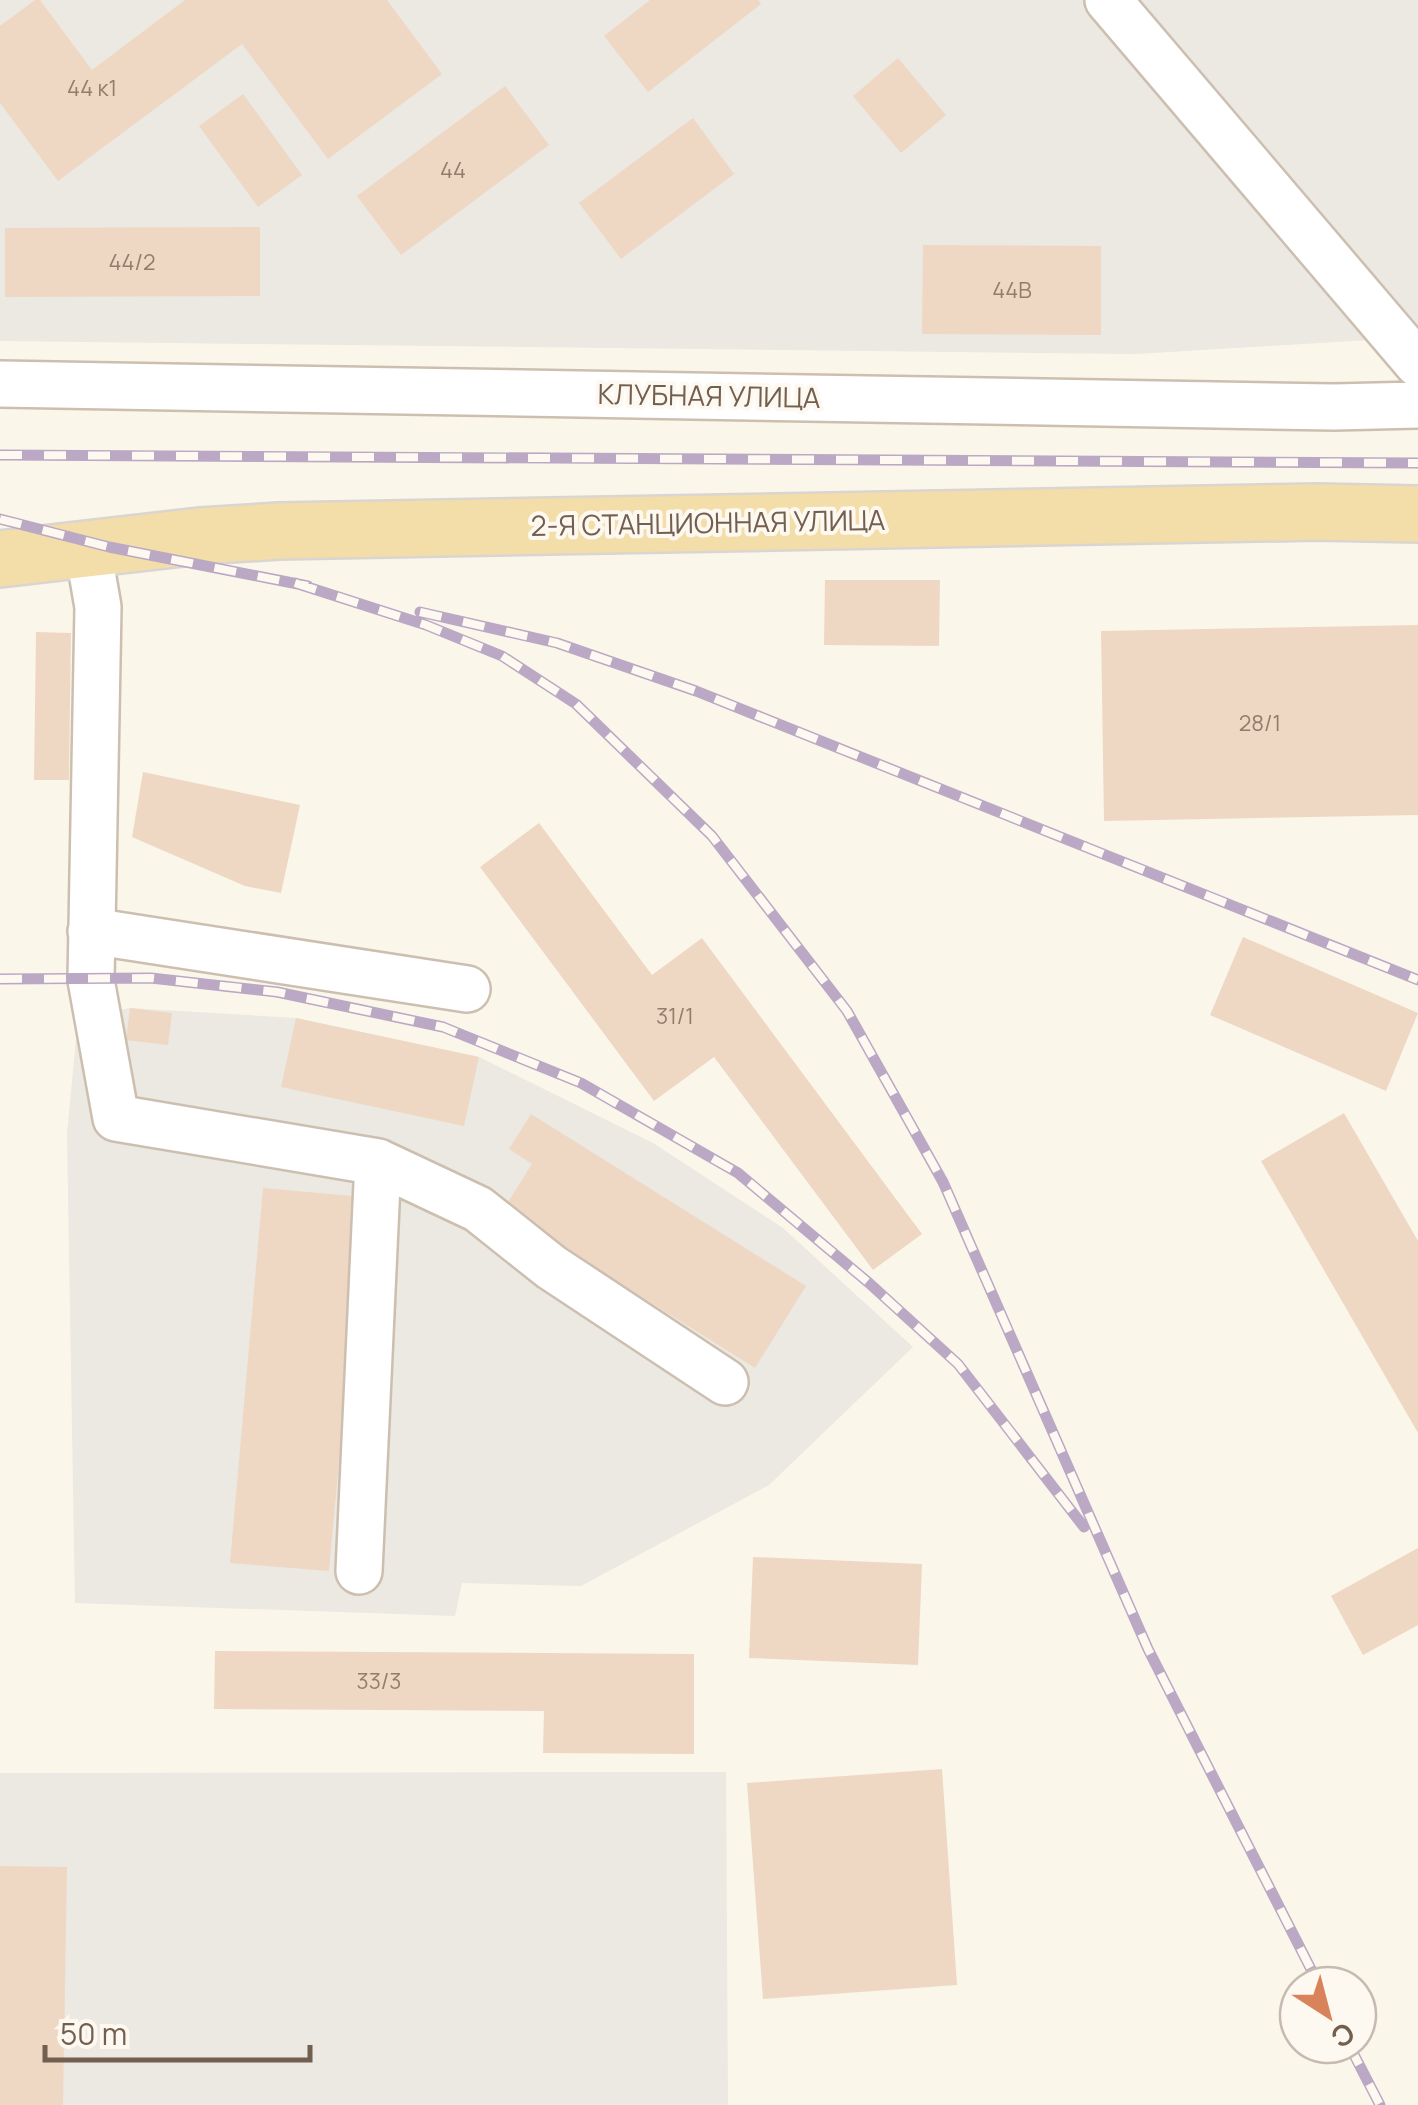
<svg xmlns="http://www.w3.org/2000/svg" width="1418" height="2105" font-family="Manrope,sans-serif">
	<rect width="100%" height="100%" fill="#fbf6ea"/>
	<path fill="#ece8e2" d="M0,0H1418V337L1136,354L0,341Z
		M130,1008L296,1018L479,1057L653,1143L783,1228L913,1347L769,1485L581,1586L462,1583L455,1616L75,1603L67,1134L78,1018Z
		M726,1772L728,2105H0V1773Z"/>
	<path fill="#eed8c4" d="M35,0H40L92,70L185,0H387L442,74L328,159L242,44L58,181L0,103V26Z
		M650,0H758L761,4L648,92L604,36Z
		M898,58L946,115L901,153L853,96Z
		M505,86L549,145L401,255L357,196Z
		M243,94L302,175L258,207L199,126Z
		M693,118L734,174L621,259L579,203Z
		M260,227V296L5,297V228Z
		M923,245L1101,246V335L922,334Z
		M825,580H940L939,646L824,645Z
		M1418,625V815L1104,821L1101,631Z
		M36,632L71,633L69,780H34Z
		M143,772L300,805L281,893L245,886L132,837Z
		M539,823L652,975L702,938L922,1234L873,1270L714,1057L654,1101L480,867Z
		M1243,937L1418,1013L1386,1091L1210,1015Z
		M130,1008L172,1013L168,1045L126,1040Z
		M296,1018L479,1057L464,1126L281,1087Z
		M1344,1113L1418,1241V1433L1261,1161Z
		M531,1114L806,1286L755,1368L503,1210L532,1164L509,1149Z
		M263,1188L363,1197L329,1571L230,1563Z
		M1418,1548V1625L1363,1655L1331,1596Z
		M753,1557L922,1564L918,1665L749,1658Z
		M215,1651L694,1654V1754L543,1753L544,1711L214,1709Z
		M942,1769L957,1985L763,1999L747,1783Z
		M0,1866L67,1867L63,2105H0Z"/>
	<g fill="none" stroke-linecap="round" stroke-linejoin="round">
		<defs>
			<path id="minor" d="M1108,0L1418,364
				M0,384L1334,407L1418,405
				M88,549L98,607L91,980L116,1118L378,1162L359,1571
				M91,931L467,989
				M378,1162L478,1209L551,1267L725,1382"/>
			<path id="major" d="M0,559L200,536L279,531L1318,512L1418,514"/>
		</defs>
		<use href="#minor" stroke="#ccbfb0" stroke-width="50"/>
		<use href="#major" stroke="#dbd5d1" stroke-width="60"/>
		<use href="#minor" stroke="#fff" stroke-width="45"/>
		<use href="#major" stroke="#f3dea9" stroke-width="55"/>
		<defs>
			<path id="rail" d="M0,455L1418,463
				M0,519L109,547L308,586
				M295,583L426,625L502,656L576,704L712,836L847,1011L943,1182L1148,1649L1319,1985
				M420,612L557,643L696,691L1418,980
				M0,979L151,978L277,992L443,1027L581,1083L738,1173L869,1283L958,1364L1084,1527
				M1349,2045L1380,2105"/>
		</defs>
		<use href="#rail" stroke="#baa8c4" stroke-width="11"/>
		<use href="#rail" stroke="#fef9f0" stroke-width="8" stroke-dasharray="22" stroke-linecap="butt"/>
	</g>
	<g text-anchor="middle" stroke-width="8" stroke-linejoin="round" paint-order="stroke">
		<g font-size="22" fill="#927d6c">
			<text x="92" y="96">44 к1</text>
			<text x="453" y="178">44</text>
			<text x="132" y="270">44/2</text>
			<text x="1012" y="298">44В</text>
			<text x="1260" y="731">28/1</text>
			<text x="675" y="1024">31/1</text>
			<text x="379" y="1689">33/3</text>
		</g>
		<g font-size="28" fill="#735f4f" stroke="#fef9f0">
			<text transform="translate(709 396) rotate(1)" y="10">КЛУБНАЯ УЛИЦА</text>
			<text transform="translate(708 523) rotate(-1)" y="10">2-Я СТАНЦИОННАЯ УЛИЦА</text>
		</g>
	</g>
	<g transform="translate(1328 2015) rotate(144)"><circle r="48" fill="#fef9f0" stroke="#c6bbb0" stroke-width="2.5"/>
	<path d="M0-8L18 38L0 25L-18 38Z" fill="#d9835b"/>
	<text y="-15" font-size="28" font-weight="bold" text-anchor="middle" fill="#735f4f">С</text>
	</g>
	<path d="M45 2045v15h265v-15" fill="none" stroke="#735f4f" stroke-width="5"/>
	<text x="60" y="2045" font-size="30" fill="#735f4f" stroke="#fef9f0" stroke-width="8" paint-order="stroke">50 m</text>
</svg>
